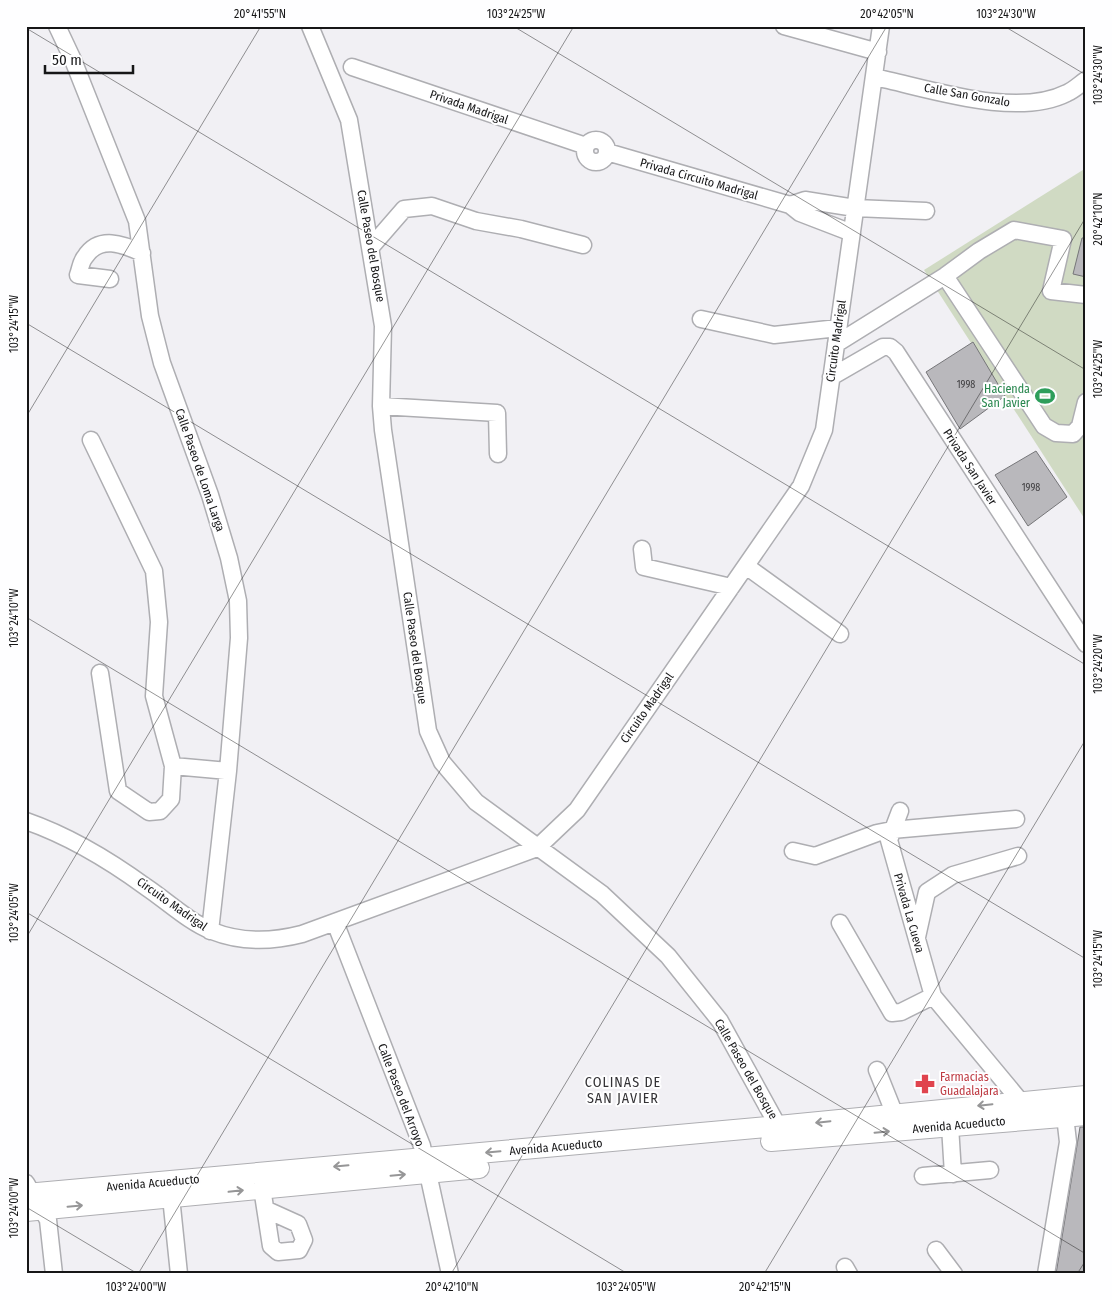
<svg xmlns="http://www.w3.org/2000/svg" width="1112" height="1300" font-family="'Fira Sans Condensed',sans-serif">
	<rect width="100%" height="100%" fill="#f1f0f4"/>
	<path fill="#d0dac3" d="M1086,168V521L924,270Z"/>
	<path fill="#b9b8bc" stroke="#767679" d="M1082,238H1086V277L1073,274Z
		M973,342L1005,396L960,429L926,372Z
		M1036,451L1067,497L1028,526L995,475Z
		M1080,1127H1086V1274H1056Z"/>
	<g fill="none" stroke-linecap="round" stroke-linejoin="round">
		<defs>
			<path id="minor" d="M57,26L73,60L137,221L150,316L162,363L210,495L229,558L238,601L239,638L228,771L210,931
				M310,26L349,120L383,326L381,406L383,430L428,731L442,762L476,802L602,894L668,956L720,1021L778,1126L780,1136
				M784,26L878,52
				M352,67L586,146
				M874,77C928,88 1016,119 1067,93C1074,90 1080,84 1086,80
				M585 151a11 11 0 1 1 22 0a11 11 0 1 1-22 0Z
				M607,152L790,205L800,213L852,233
				M790,205L805,200L855,208L926,211
				M371,247L404,209L432,206L476,221L521,229L583,245
				M945,276L1044,426L1056,433L1073,434L1080,426L1086,402
				M110,279L78,275C80,270 81,261 85,257C99,235 123,244 142,253
				M701,319L774,335L838,328
				M836,344L945,276L979,251L1014,230L1063,239L1051,291L1086,295
				M831,377L883,347H890L896,352L1086,644
				M381,406L497,413L498,454
				M91,440L154,571L159,622L154,696L173,766L228,771
				M642,549L644,567L731,587
				M746,566L840,634
				M100,673L118,791L149,812L160,811L171,799L173,766
				M900,811L889,840L933,996L1021,1102
				M26,821C69,836 109,860 146,887C167,901 189,922 212,931C242,943 271,942 302,934L537,848L577,810L801,486L824,430L881,26
				M793,851L815,856L877,833L892,830L1016,819
				M335,922L422,1146L450,1274
				M840,923L892,1013L901,1012L933,996
				M917,937L927,892L953,875L1018,856
				M877,1070L895,1115
				M950,1126L953,1174
				M923,1176L990,1170
				M26,1183L48,1220L54,1274
				M262,1188L271,1246L278,1252L299,1250L304,1240L298,1224L267,1210
				M171,1197L179,1274
				M936,1250L954,1274
				M845,1267L849,1274
				M1046,1274L1068,1142L1065,1116"/>
			<path id="major" d="M771,1141L1086,1115
				M26,1194L778,1126L1086,1096
				M26,1211L479,1168"/>
		</defs>
		<use href="#minor" stroke="#aeaeb2" stroke-width="19"/>
		<use href="#major" stroke="#aeaeb2" stroke-width="22"/>
		<use href="#minor" stroke="#fff" stroke-width="16"/>
		<use href="#major" stroke="#fff" stroke-width="20"/>
	</g>
	<defs><path id="oneway-shaft" d="M-6 0H5M1.5-3L5.5 0L1.5 3" fill="none" stroke-width="1.6" stroke-linecap="round" stroke-linejoin="round" transform="scale(1.25)"/></defs>
	<g stroke="#969697">
		<use href="#oneway-shaft" transform="translate(985 1105) rotate(174)"/>
		<use href="#oneway-shaft" transform="translate(823 1122) rotate(174)"/>
		<use href="#oneway-shaft" transform="translate(882 1132) rotate(-5)"/>
		<use href="#oneway-shaft" transform="translate(493 1152) rotate(175)"/>
		<use href="#oneway-shaft" transform="translate(341 1166) rotate(175)"/>
		<use href="#oneway-shaft" transform="translate(398 1175) rotate(-5)"/>
		<use href="#oneway-shaft" transform="translate(236 1191) rotate(-6)"/>
		<use href="#oneway-shaft" transform="translate(75 1206) rotate(-5)"/>
	</g>
	<path fill="none" stroke="#161617" stroke-width="1" stroke-opacity="0.45" d="M513,26L1086,370M1004,26L1086,75M26,28L1086,665M26,323L1086,959M26,417L261,26M26,617L1086,1254M26,912L628,1274M26,938L574,26M26,1207L138,1274M138,1274L887,26M451,1274L1086,217M764,1274L1086,739M1077,1274L1086,1260"/>
	<defs>
		<symbol id="stadium-bare" viewBox="-9 -9 18 18"><path d="M0-5a6.5 5 0 1 0 0 10a6.5 5 0 1 0 0-10ZM-3.5-1.8h7v3.6h-7Z" fill="#2e9e5b" stroke="#fefeff" stroke-width="2.5" paint-order="stroke"/></symbol>
		<symbol id="pharmacy-bare" viewBox="-9 -9 18 18"><path d="M-2-6h4v4h4v4h-4v4h-4v-4h-4v-4h4Z" fill="#e0444e" stroke="#fefeff" stroke-width="2.5" paint-order="stroke"/></symbol>
	</defs>
	<g fill-rule="evenodd">
		<use href="#stadium-bare" x="1031" y="382" width="28" height="28"/>
		<use href="#pharmacy-bare" x="911" y="1070" width="28" height="28"/>
	</g>
	<g text-anchor="middle" stroke-width="4" stroke-linejoin="round" paint-order="stroke">
		<g font-size="10" fill="#3f3e40">
			<text x="966" y="388">1998</text>
			<text x="1031" y="491">1998</text>
		</g>
		<g font-size="12" fill="#161617" stroke="#fefeff">
			<text transform="translate(967 95) rotate(10)" y="4">Calle San Gonzalo</text>
			<text transform="translate(469 107) rotate(19)" y="4">Privada Madrigal</text>
			<text transform="translate(699 179) rotate(16)" y="4">Privada Circuito Madrigal</text>
			<text transform="translate(371 246) rotate(80)" y="4">Calle Paseo del Bosque</text>
			<text transform="translate(836 341) rotate(-82)" y="4">Circuito Madrigal</text>
			<text transform="translate(970 467) rotate(57)" y="4">Privada San Javier</text>
			<text transform="translate(200 470) rotate(71)" y="4">Calle Paseo de Loma Larga</text>
			<text transform="translate(415 648) rotate(82)" y="4">Calle Paseo del Bosque</text>
			<text transform="translate(647 708) rotate(-55)" y="4">Circuito Madrigal</text>
			<text transform="translate(172 904) rotate(35)" y="4">Circuito Madrigal</text>
			<text transform="translate(909 913) rotate(74)" y="4">Privada La Cueva</text>
			<text transform="translate(746 1069) rotate(60)" y="4">Calle Paseo del Bosque</text>
			<text transform="translate(401 1095) rotate(69)" y="4">Calle Paseo del Arroyo</text>
			<text transform="translate(959 1125) rotate(-5)" y="4">Avenida Acueducto</text>
			<text transform="translate(556 1147) rotate(-5)" y="4">Avenida Acueducto</text>
			<text transform="translate(153 1183) rotate(-5)" y="4">Avenida Acueducto</text>
		</g>
		<g font-size="12" fill="#27864d" stroke="#fefeff" text-anchor="end">
			<text x="1030" y="393">Hacienda<tspan x="1030" dy="14">San Javier</tspan></text>
		</g>
		<g font-size="12" fill="#be3a42" stroke="#fefeff" text-anchor="start">
			<text x="940" y="1081">Farmacias<tspan x="940" dy="14">Guadalajara</tspan></text>
		</g>
		<g font-size="14" letter-spacing="1" fill="#333235" stroke="#fefeff">
			<text x="623" y="1087">COLINAS DE<tspan x="623" dy="16">SAN JAVIER</tspan></text>
		</g>
	</g>
	<rect width="1112" height="1300" fill="none" stroke="#fefeff" stroke-width="55"/>
	<path d="M45 65v8h88v-8" fill="none" stroke="#161617" stroke-width="2.5"/>
	<text x="52" y="65" font-size="15" fill="#161617" stroke="#fefeff" stroke-width="4" paint-order="stroke">50 m</text>
	<rect x="28" y="28" width="1056" height="1244" fill="none" stroke="#161617" stroke-width="2"/>
	<g font-size="12" text-anchor="middle" fill="#161617">
		<text x="260" y="18">20°41'55"N</text>
		<text x="516" y="18">103°24'25"W</text>
		<text x="887" y="18">20°42'05"N</text>
		<text x="1006" y="18">103°24'30"W</text>
		<text transform="translate(1098 75) rotate(-90)" y="4">103°24'30"W</text>
		<text transform="translate(1098 219) rotate(-90)" y="4">20°42'10"N</text>
		<text transform="translate(14 324) rotate(-90)" y="4">103°24'15"W</text>
		<text transform="translate(1098 369) rotate(-90)" y="4">103°24'25"W</text>
		<text transform="translate(14 618) rotate(-90)" y="4">103°24'10"W</text>
		<text transform="translate(1098 664) rotate(-90)" y="4">103°24'20"W</text>
		<text transform="translate(14 913) rotate(-90)" y="4">103°24'05"W</text>
		<text transform="translate(1098 959) rotate(-90)" y="4">103°24'15"W</text>
		<text transform="translate(14 1208) rotate(-90)" y="4">103°24'00"W</text>
		<text x="136" y="1291">103°24'00"W</text>
		<text x="452" y="1291">20°42'10"N</text>
		<text x="626" y="1291">103°24'05"W</text>
		<text x="765" y="1291">20°42'15"N</text>
	</g>
</svg>
